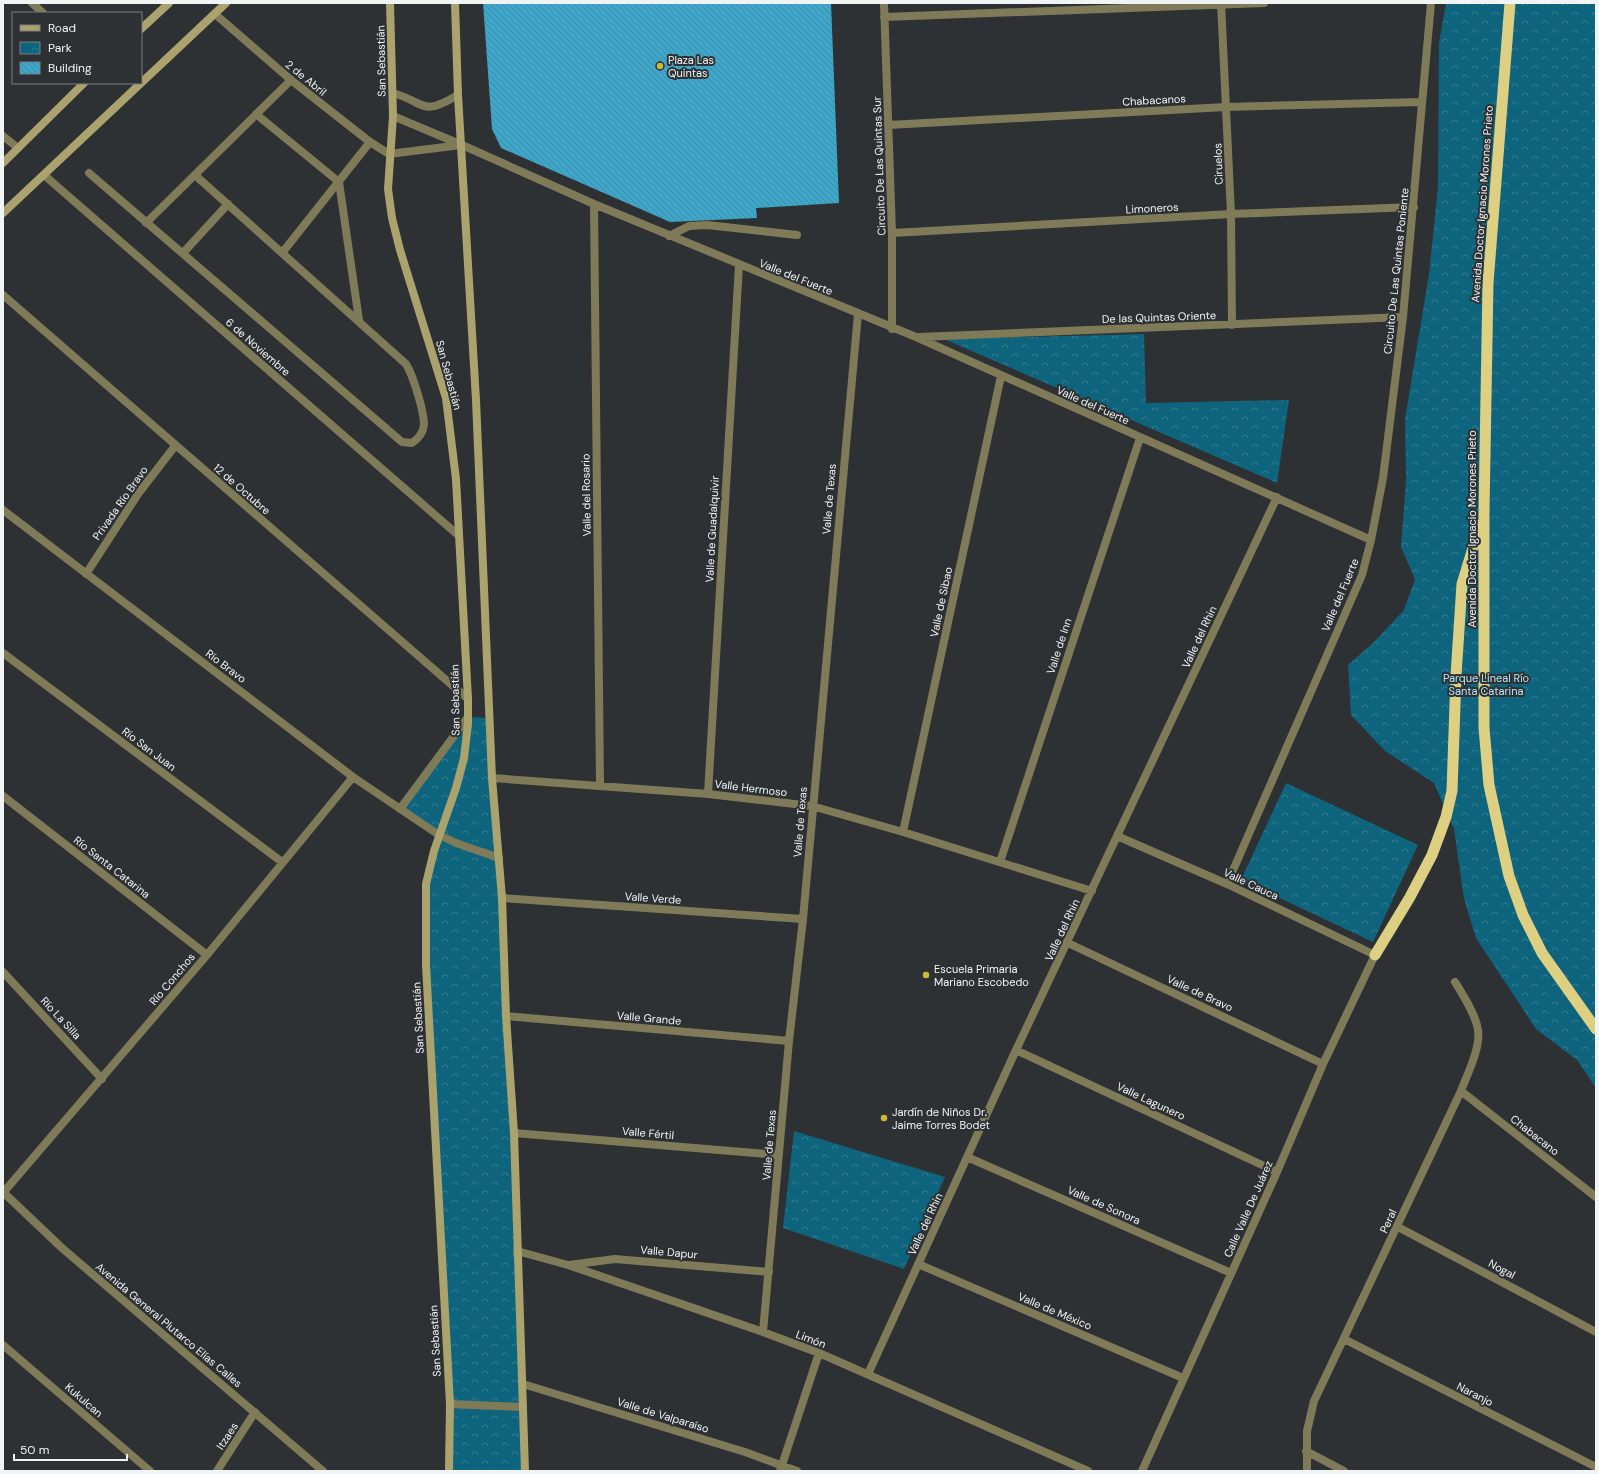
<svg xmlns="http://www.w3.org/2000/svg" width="1599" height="1474" font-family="'DM Sans',sans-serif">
	<defs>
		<pattern id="park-crowns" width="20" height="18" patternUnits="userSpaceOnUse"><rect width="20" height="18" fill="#0f647d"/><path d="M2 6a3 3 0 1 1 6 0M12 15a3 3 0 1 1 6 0" fill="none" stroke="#327b90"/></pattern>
		<pattern id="building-back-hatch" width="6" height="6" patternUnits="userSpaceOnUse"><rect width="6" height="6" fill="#3da6c9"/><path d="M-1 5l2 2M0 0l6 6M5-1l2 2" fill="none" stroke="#408aa3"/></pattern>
	</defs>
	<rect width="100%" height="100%" fill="#2d3133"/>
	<path fill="url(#park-crowns)" d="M1446,3H1596V1088L1577,1060L1536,1029L1476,938L1464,899L1454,829L1434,783L1385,751L1351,715L1348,665L1373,643L1404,610L1415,579L1401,547L1406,481L1405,419L1429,274L1438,187L1439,43Z
		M1144,334L1146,403L1289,400L1277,483L944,339Z
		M468,717L489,718L499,858L525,1471H449L425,904L439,835L400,809Z
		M1286,783L1418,845L1373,942L1241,880Z
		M794,1131L945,1177L904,1269L783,1228Z"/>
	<path fill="url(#building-back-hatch)" d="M483,3H831L839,203L756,208L757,218L670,222L501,148L492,129Z"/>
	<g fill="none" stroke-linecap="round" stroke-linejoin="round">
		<path stroke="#7f7a58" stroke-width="8" d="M256,114L339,182L359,320
			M89,173L402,442L412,443C418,439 423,433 424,425C424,411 413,375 406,364L196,176
			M146,223L291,80
			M669,236L689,226L707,225L797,235
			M183,253L228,204
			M282,253L370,142"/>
		<path stroke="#7f7a58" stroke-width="8" d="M32,3L43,13
			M884,3L892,233V329
			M1221,3L1231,214L1232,325
			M215,14L291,80L370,142L389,154L461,145
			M884,17L1264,3
			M393,116L462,145L594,204L916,337L1371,540L1362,575L1227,884
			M888,125L1226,107L1421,102
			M3,136L18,148
			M44,175L458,535
			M594,204L600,785
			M892,233L1231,214L1414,207
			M919,337L1403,317
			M3,510L353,777L439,835L456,843L499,858
			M1371,540L1383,478L1403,317L1431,3
			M86,574L138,494L175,446
			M3,653L282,862
			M492,778L708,794L812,806L903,832L1092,891
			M708,794L739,265
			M3,796L207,955
			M400,809L468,717
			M903,832L1001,376
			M1117,836L1227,884L1375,955L1323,1064L1277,1172L1142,1471
			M1000,862L1140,438
			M502,898L803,919
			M1068,943L1323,1064
			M3,972L102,1079
			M506,1016L789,1041
			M1016,1050L1277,1172
			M1461,1091L1596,1197
			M514,1133L779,1155
			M967,1157L1231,1273
			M3,1193L207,955L353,777
			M1398,1227L1596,1332
			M517,1251L568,1265L763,1332L819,1353L1088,1471
			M918,1264L1183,1378
			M569,1265L615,1259L769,1272
			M763,1332L789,1041L803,919L858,314
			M1344,1339L1596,1467
			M3,1345L150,1471
			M868,1374L1016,1050L1277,497
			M523,1384L745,1452L797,1471
			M1306,1451L1344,1471
			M217,1471L255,1412
			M780,1471L819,1353
			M1307,1471V1431L1314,1401L1461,1091C1467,1075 1481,1047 1478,1030C1476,1015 1463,995 1455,982"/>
		<path stroke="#7f7a58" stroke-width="8" d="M393,93C427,103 421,117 458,95
			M3,295L468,699
			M3,1192L62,1248L323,1471
			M450,1404L523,1407"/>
		<path stroke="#aba36d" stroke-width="8" d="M390,3L393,116L388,189L392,218L400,250L446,398L456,479L468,699V724L464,758L456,788L434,851L426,884V965L450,1404L449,1471
			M455,3L458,95L476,400L492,778L502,898L506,1016L514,1133L525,1471
			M141,29L169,3
			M3,163L84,83
			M3,213L226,3"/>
		<path stroke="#ded082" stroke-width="11" d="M1510,3L1488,283L1484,511V728L1489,785L1509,876L1523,915L1542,953L1596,1029
			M1375,955L1410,897L1432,855L1446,817L1452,791L1456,675L1462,584L1480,525"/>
	</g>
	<g fill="#cdb938" stroke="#2d3133" stroke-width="1.5">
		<circle cx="660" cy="66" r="4"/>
		<circle cx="926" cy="975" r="4"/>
		<circle cx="884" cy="1118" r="4"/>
	</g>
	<g text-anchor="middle" stroke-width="4" stroke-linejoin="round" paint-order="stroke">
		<g font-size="11" fill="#f1f4f5" stroke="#2d3133" text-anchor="start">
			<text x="668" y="64">Plaza Las<tspan x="668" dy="13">Quintas</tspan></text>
			<text x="934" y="973">Escuela Primaria<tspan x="934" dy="13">Mariano Escobedo</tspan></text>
			<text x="892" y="1116">Jardín de Niños Dr.<tspan x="892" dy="13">Jaime Torres Bodet</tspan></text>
		</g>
		<g font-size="11" fill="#f1f4f5" stroke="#2d3133">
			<text transform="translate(381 61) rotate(-91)" y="4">San Sebastián</text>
			<text transform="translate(306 78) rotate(39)" y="4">2 de Abril</text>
			<text transform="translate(1154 100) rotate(-3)" y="4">Chabacanos</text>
			<text transform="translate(1218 164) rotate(-92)" y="4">Ciruelos</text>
			<text transform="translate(879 166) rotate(-92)" y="4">Circuito De Las Quintas Sur</text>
			<text transform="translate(1482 204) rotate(-86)" y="4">Avenida Doctor Ignacio Morones Prieto</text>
			<text transform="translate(1152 208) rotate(-3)" y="4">Limoneros</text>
			<text transform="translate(1396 271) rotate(-84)" y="4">Circuito De Las Quintas Poniente</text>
			<text transform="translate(796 277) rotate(22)" y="4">Valle del Fuerte</text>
			<text transform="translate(1159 317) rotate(-2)" y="4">De las Quintas Oriente</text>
			<text transform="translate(258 347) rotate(41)" y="4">6 de Noviembre</text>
			<text transform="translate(449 375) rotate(75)" y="4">San Sebastián</text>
			<text transform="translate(1093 405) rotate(24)" y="4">Valle del Fuerte</text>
			<text transform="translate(242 489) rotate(41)" y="4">12 de Octubre</text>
			<text transform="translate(586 495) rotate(-91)" y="4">Valle del Rosario</text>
			<text transform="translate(829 499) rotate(-85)" y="4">Valle de Texas</text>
			<text transform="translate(120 503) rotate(-55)" y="4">Privada Río Bravo</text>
			<text transform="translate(712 529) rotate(-87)" y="4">Valle de Guadalquivir</text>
			<text transform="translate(1472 529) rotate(-90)" y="4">Avenida Doctor Ignacio Morones Prieto</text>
			<text transform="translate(1340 595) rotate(-67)" y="4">Valle del Fuerte</text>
			<text transform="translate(941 602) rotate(-78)" y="4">Valle de Sibao</text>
			<text transform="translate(1199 637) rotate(-65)" y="4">Valle del Rhin</text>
			<text transform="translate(1059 646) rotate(-72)" y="4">Valle de Inn</text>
			<text transform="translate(226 666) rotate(37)" y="4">Río Bravo</text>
			<text transform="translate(455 700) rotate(-91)" y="4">San Sebastián</text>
			<text transform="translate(149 749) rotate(37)" y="4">Río San Juan</text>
			<text transform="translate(751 788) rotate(7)" y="4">Valle Hermoso</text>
			<text transform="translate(800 822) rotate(-85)" y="4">Valle de Texas</text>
			<text transform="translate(112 867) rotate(38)" y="4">Río Santa Catarina</text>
			<text transform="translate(1251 884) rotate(25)" y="4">Valle Cauca</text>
			<text transform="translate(653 898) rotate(4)" y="4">Valle Verde</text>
			<text transform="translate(1062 930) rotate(-65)" y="4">Valle del Rhin</text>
			<text transform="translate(172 979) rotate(-50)" y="4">Río Conchos</text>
			<text transform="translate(1200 993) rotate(25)" y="4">Valle de Bravo</text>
			<text transform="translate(61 1018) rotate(47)" y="4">Río La Silla</text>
			<text transform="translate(418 1018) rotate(-93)" y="4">San Sebastián</text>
			<text transform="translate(649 1018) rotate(5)" y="4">Valle Grande</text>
			<text transform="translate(1151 1101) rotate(25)" y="4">Valle Lagunero</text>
			<text transform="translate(648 1133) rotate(5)" y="4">Valle Fértil</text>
			<text transform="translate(1535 1135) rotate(38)" y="4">Chabacano</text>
			<text transform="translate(769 1145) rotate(-85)" y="4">Valle de Texas</text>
			<text transform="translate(1104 1205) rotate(24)" y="4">Valle de Sonora</text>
			<text transform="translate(1248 1209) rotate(-66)" y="4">Calle Valle De Juárez</text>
			<text transform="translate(1388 1221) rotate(-65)" y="4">Peral</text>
			<text transform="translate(925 1224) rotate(-65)" y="4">Valle del Rhin</text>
			<text transform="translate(669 1252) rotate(5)" y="4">Valle Dapur</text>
			<text transform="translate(1502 1269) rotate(28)" y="4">Nogal</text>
			<text transform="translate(1055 1311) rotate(23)" y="4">Valle de México</text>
			<text transform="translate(169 1325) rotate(40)" y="4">Avenida General Plutarco Elías Calles</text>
			<text transform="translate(811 1339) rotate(21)" y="4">Limón</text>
			<text transform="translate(435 1341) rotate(-93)" y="4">San Sebastián</text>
			<text transform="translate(1475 1394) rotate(27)" y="4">Naranjo</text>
			<text transform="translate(84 1400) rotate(41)" y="4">Kukulcan</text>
			<text transform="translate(663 1415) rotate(17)" y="4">Valle de Valparaíso</text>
			<text transform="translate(227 1436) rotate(-57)" y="4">Itzaes</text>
		</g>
		<g font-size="11" fill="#b6e5f8" stroke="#2d3133">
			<text x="1486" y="682">Parque Lineal Río<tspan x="1486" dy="13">Santa Catarina</tspan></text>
		</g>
	</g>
	<rect width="1599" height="1474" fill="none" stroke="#f1f4f5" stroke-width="8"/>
	<rect x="12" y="12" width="130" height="72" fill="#2d3133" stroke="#7b7f81"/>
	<rect x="20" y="25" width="20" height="6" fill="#aba36d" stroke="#7b7f81"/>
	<text x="48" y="32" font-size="12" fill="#f1f4f5">Road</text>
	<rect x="20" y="42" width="20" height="12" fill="url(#park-crowns)" stroke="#7b7f81"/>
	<text x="48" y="52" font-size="12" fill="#f1f4f5">Park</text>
	<rect x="20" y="62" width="20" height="12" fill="url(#building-back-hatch)" stroke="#7b7f81"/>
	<text x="48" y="72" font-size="12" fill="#f1f4f5">Building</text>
	<path d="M14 1454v6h113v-6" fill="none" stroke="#f1f4f5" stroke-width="2"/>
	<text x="20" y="1454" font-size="12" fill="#f1f4f5" stroke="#2d3133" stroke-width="3" paint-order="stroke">50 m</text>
</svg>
